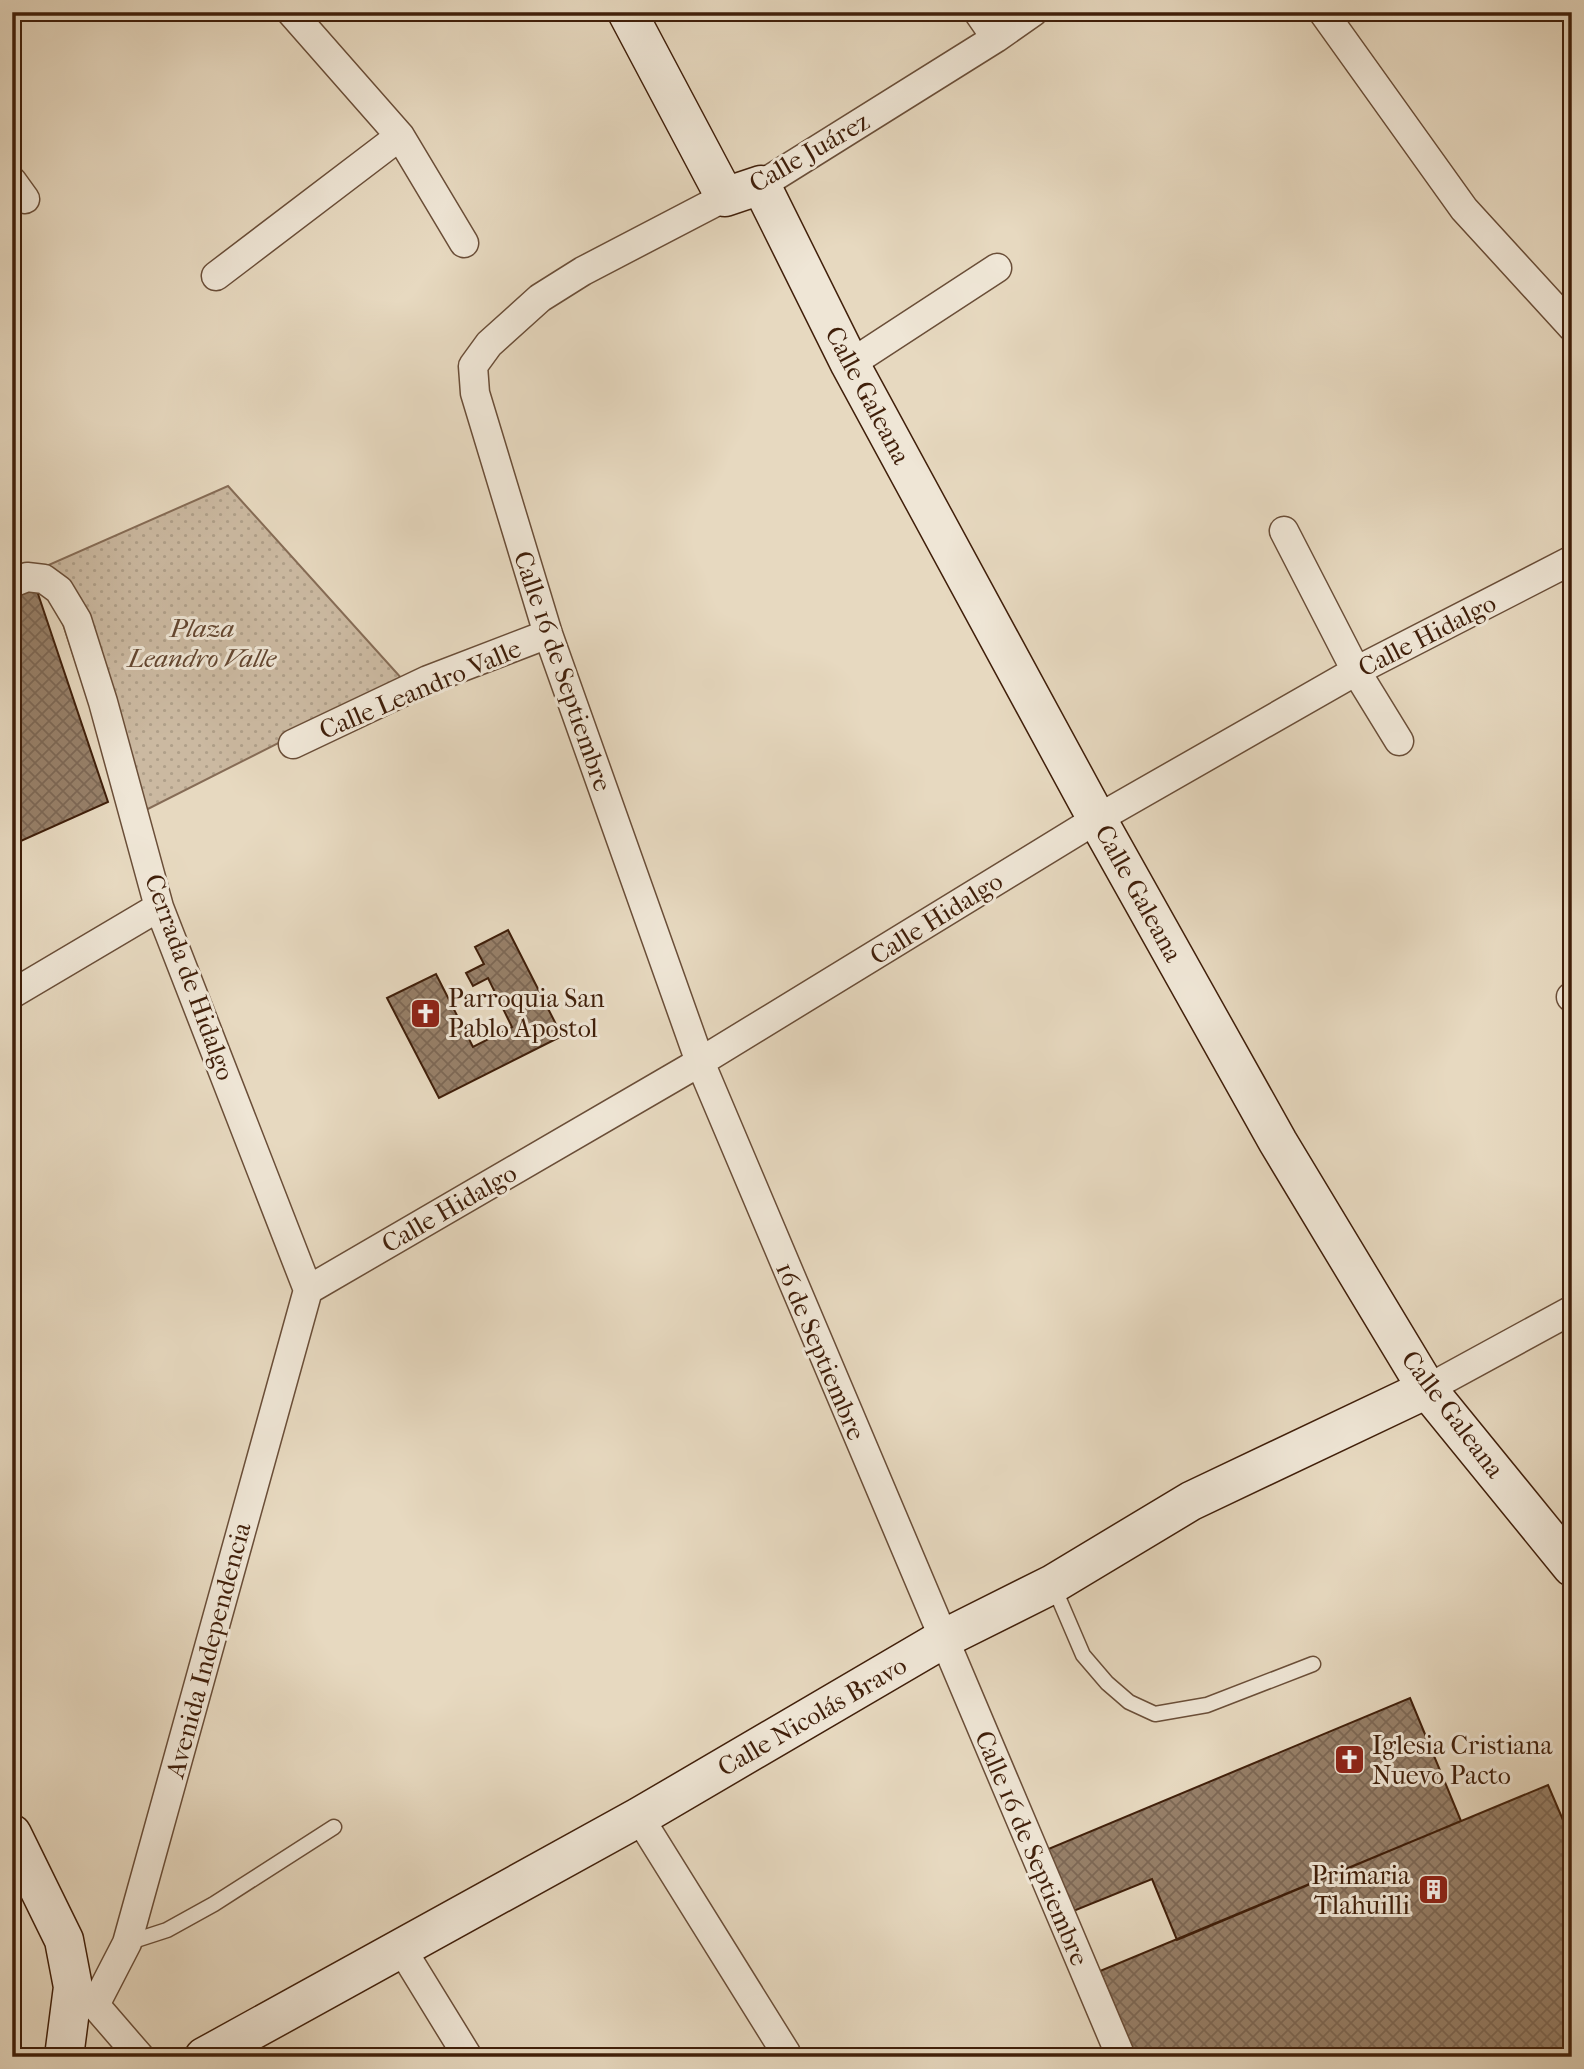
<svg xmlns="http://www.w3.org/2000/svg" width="1584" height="2069" font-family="'IM FELL French Canon',serif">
	<defs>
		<pattern id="park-dots" width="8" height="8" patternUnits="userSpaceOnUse" patternTransform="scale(1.75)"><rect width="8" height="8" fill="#cbb9a1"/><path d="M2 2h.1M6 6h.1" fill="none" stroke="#af9f89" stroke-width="1.8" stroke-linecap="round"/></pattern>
		<pattern id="building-cross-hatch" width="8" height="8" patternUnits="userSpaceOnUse" patternTransform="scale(1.75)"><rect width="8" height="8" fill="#978069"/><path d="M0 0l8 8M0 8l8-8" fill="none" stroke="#7d6855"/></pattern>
	</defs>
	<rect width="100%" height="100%" fill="#e7d9c0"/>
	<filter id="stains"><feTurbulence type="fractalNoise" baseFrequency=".00286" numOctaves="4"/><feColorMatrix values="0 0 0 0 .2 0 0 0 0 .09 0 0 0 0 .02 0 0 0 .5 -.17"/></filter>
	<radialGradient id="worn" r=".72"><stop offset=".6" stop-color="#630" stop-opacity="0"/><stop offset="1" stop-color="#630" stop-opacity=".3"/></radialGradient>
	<path fill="url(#park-dots)" stroke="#866c56" stroke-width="2" d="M228,486L403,680L128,819L44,567Z"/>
	<path fill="url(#building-cross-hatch)" stroke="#401f0a" stroke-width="2" d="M33,579L108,802L12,845V588Z
		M508,930L562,1036L439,1098L387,998L436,974L473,1047L512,1027L488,978L473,986L466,973L484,964L475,947Z
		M1410,1698L1461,1821L1177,1940L1152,1879L1071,1912L1046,1850Z
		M1548,1785L1572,1841V2057H1136L1100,1971Z"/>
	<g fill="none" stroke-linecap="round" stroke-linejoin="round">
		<defs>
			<path id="lane" d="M1053,1585L1083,1655L1107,1683L1129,1702L1155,1714L1207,1705L1313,1664
				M127,1943L167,1930L214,1904L334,1827"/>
			<path id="street" d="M291,12L400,136L464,243
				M978,12L996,38
				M1323,12L1464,209L1572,327
				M12,181L25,199
				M761,185L996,38L1033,12
				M725,197L583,271L540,298L489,344L473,366L475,393L548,634L700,1062L1121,2057
				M216,276L400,136
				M850,364L997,268
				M1284,531L1356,671L1399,741
				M12,583L27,577L44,579L59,590L77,620L103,702L159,907L308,1290
				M293,744L428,680L548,634
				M12,994L159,907
				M1571,997L1572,998
				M308,1290L700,1062L1097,819L1356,671L1572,560
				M1427,1389L1572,1310
				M639,1817L786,2053
				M401,1948L468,2057
				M80,1994L95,2005L140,2057
				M95,2005L127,1943L308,1290"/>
			<path id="secondary" d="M627,12L725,197L761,185L850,364L1097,819L1278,1142L1427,1389L1572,1567
				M12,1834L64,1940L73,1987L64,2057
				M204,2057L639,1817L943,1639L1053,1584L1191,1501L1427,1389"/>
		</defs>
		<use href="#lane" stroke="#6a4e38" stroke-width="17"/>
		<use href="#street" stroke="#6a4e38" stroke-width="31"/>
		<use href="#secondary" stroke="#401f0a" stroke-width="41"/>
		<use href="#lane" stroke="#efe6d6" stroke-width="14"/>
		<use href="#street" stroke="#efe6d6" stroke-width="28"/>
		<use href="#secondary" stroke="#efe6d6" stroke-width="38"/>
	</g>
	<defs>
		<symbol id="church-square" viewBox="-11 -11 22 22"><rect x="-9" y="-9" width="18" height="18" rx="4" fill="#8f2418" stroke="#efe6d6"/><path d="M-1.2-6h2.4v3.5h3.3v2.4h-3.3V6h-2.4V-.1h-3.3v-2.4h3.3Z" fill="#fff"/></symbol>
		<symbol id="building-square" viewBox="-11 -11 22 22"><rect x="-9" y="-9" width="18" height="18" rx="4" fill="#8f2418" stroke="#efe6d6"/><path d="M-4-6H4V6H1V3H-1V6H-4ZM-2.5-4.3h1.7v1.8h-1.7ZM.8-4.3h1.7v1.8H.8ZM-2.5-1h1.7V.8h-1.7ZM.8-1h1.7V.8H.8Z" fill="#fff"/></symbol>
	</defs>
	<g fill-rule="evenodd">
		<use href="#church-square" x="408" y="996" width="35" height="35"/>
		<use href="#church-square" x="1332" y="1742" width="35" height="35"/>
		<use href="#building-square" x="1416" y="1872" width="35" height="35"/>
	</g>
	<g text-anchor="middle" stroke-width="6" stroke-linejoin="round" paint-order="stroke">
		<g font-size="26" fill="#401f0a" stroke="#efe6d6">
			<text transform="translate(809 152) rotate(-30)" y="9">Calle Juárez</text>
			<text transform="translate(868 395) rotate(62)" y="9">Calle Galeana</text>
			<text transform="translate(1427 635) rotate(-27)" y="9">Calle Hidalgo</text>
			<text transform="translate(563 671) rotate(71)" y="9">Calle 16 de Septiembre</text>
			<text transform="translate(420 689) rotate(-23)" y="9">Calle Leandro Valle</text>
			<text transform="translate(1139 893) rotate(61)" y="9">Calle Galeana</text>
			<text transform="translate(936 918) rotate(-32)" y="9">Calle Hidalgo</text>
			<text transform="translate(190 977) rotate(70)" y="9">Cerrada de Hidalgo</text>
			<text transform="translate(449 1208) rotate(-30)" y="9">Calle Hidalgo</text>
			<text transform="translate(821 1351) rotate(67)" y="9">16 de Septiembre</text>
			<text transform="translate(1453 1414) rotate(53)" y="9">Calle Galeana</text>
			<text transform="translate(208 1650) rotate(-75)" y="9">Avenida Independencia</text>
			<text transform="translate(812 1716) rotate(-30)" y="9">Calle Nicolás Bravo</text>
			<text transform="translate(1032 1848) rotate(67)" y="9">Calle 16 de Septiembre</text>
		</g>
		<g font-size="26" font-style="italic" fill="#634630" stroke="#efe6d6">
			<text x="202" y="637">Plaza<tspan x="202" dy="30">Leandro Valle</tspan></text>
		</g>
		<g font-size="26" fill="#401f0a" stroke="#efe6d6" text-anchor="start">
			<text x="448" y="1007">Parroquia San<tspan x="448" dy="30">Pablo Apostol</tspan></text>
			<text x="1372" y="1754">Iglesia Cristiana<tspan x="1372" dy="30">Nuevo Pacto</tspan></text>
			<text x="1410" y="1884" text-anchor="end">Primaria<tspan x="1410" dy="30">Tlahuilli</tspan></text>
		</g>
	</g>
	<rect width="1584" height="2069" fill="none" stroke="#e7d9c0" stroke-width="42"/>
	<rect x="14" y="14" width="1556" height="2041" fill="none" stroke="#401f0a" stroke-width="3.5"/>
	<rect x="21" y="21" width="1542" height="2027" fill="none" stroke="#401f0a" stroke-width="2"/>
	<rect width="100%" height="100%" filter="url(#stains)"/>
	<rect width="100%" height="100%" fill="url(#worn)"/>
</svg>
